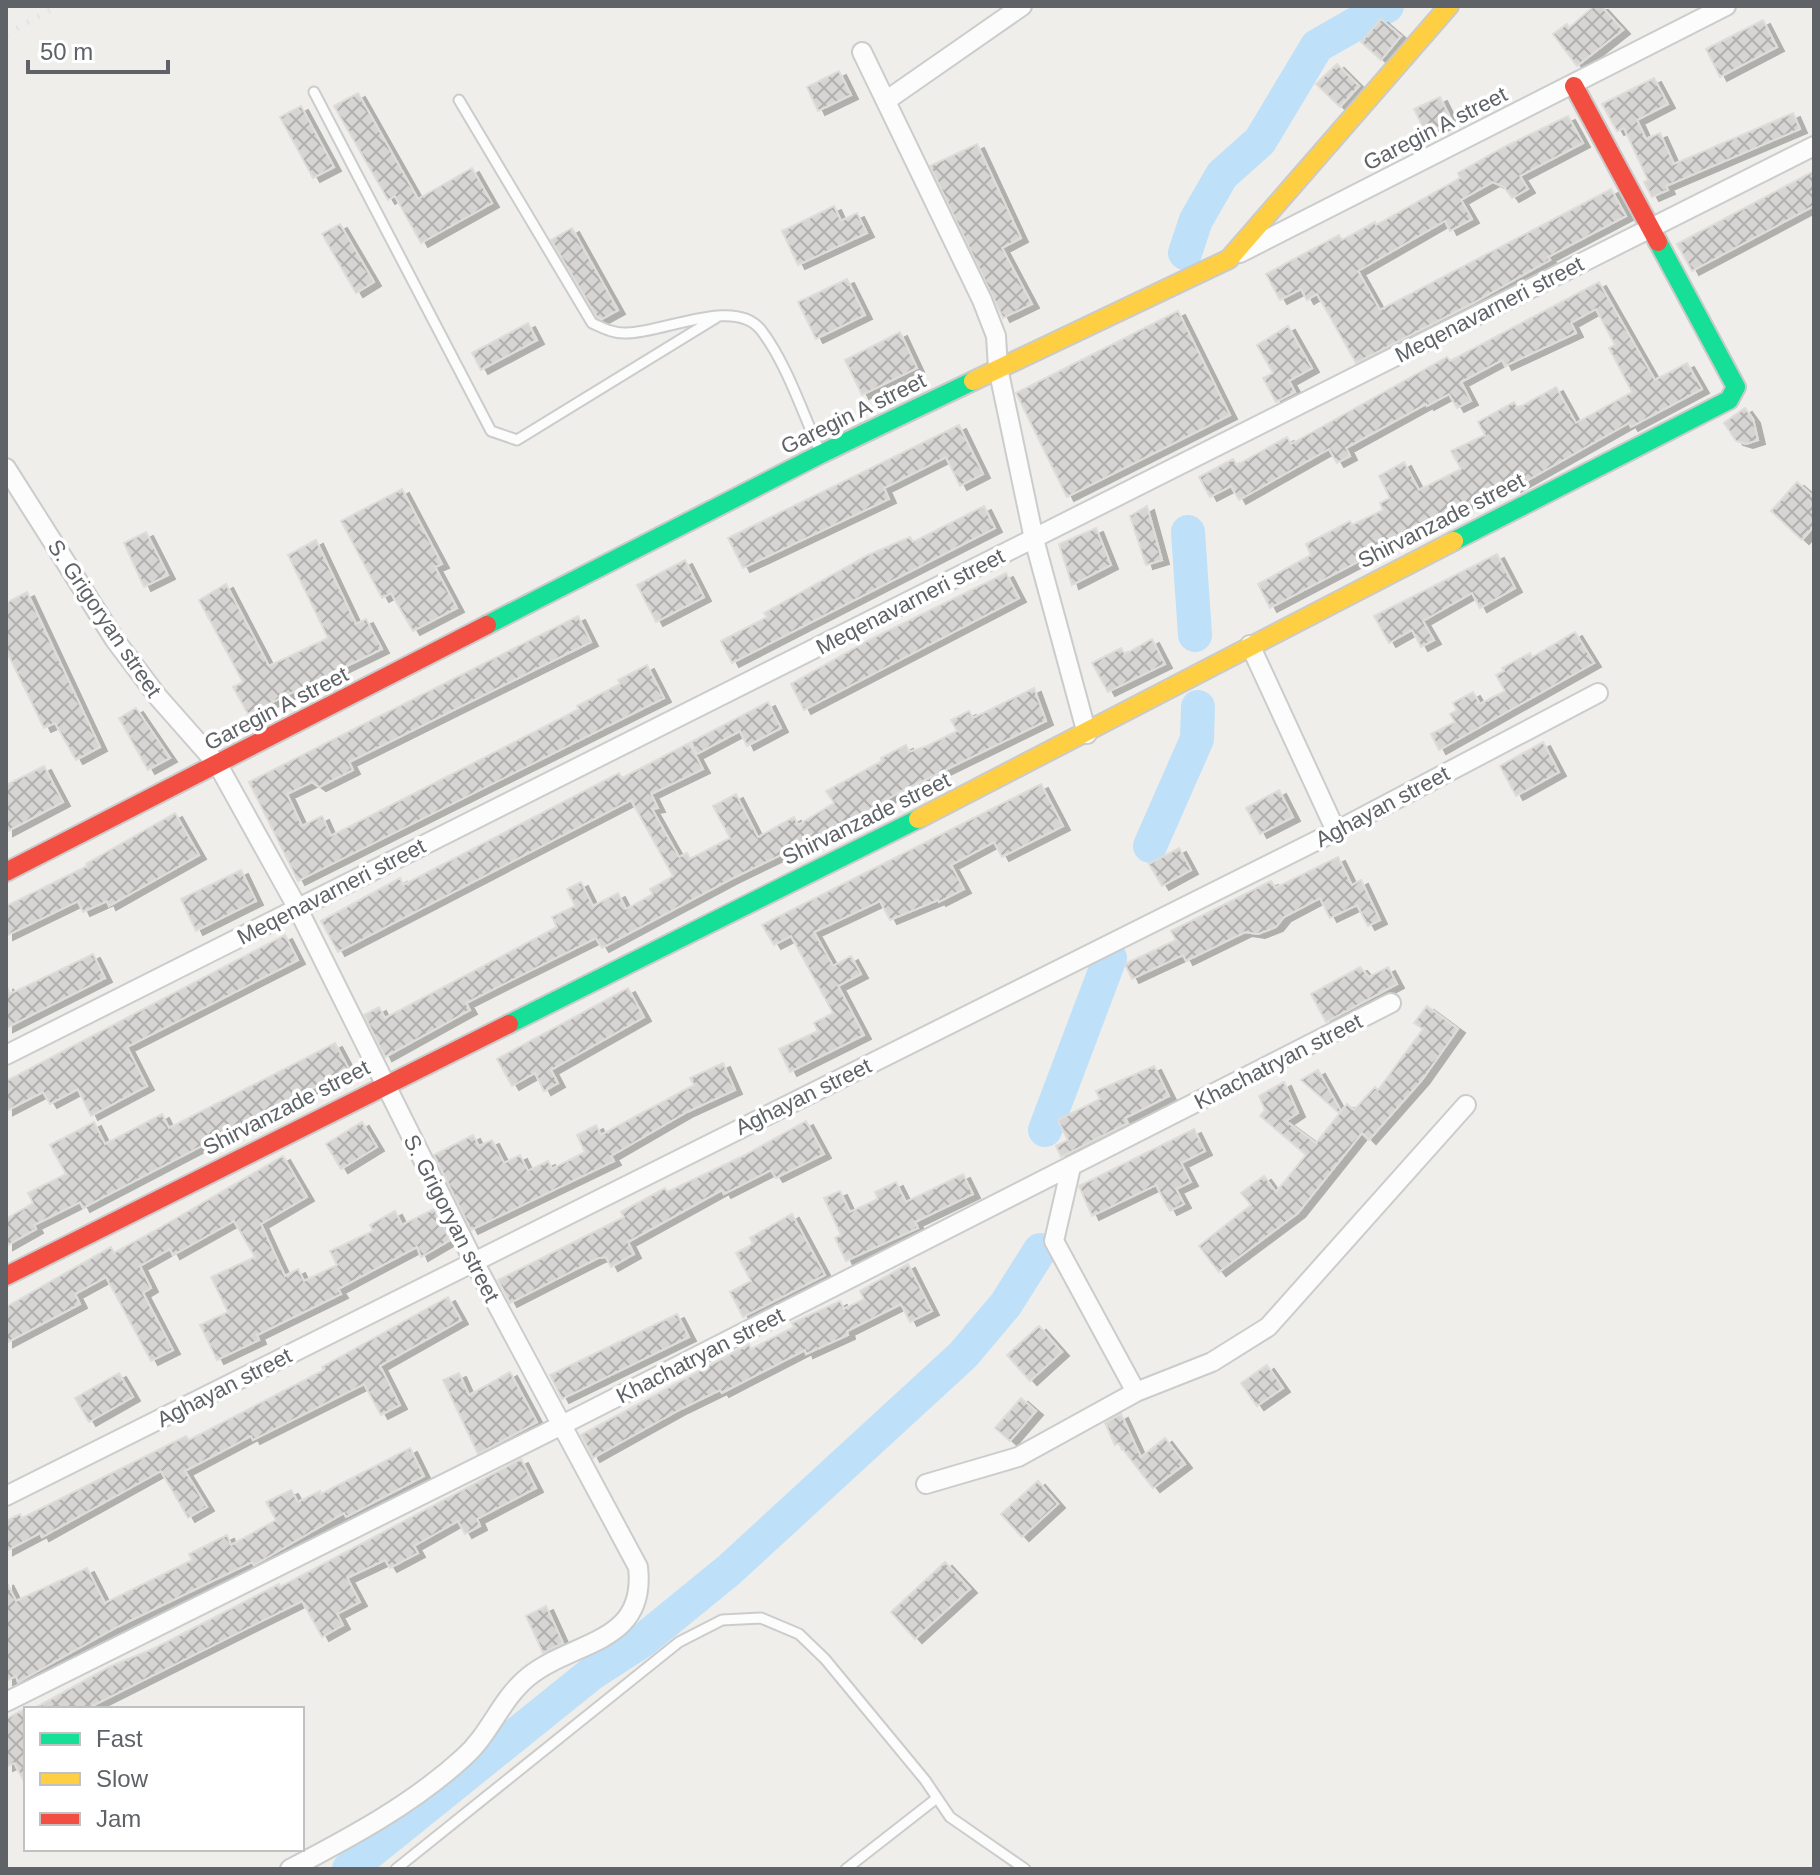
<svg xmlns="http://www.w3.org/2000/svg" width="1820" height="1875" font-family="Helvetica,sans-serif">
	<defs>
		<pattern id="building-cross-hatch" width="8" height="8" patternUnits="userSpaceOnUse" patternTransform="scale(2)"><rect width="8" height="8" fill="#d6d5d3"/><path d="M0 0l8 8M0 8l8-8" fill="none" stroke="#b1b0af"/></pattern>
		<filter id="shadow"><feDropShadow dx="7" dy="4" stdDeviation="0" flood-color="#0004"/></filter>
	</defs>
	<rect width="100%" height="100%" fill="#efeeea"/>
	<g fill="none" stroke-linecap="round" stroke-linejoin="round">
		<path stroke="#bfe0f9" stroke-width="34" d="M1185,253L1196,220L1222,175L1260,141L1317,46L1387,6
			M1188,532L1195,635
			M1150,846L1197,739L1198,707
			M1045,1130L1110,958
			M349,1869L591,1674L642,1641L729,1570L963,1355L1006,1304L1040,1250"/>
	</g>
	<path fill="url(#building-cross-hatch)" stroke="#deddd9" stroke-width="2" filter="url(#shadow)" d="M1594,6H1601L1623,30L1577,66L1553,34L1567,24L1569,28Z
		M1381,19L1401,36L1381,60L1361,42Z
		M1763,20L1777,47L1720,77L1706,49Z
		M1337,64L1359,86L1340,107L1316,84Z
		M839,71L851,95L818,111L807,87Z
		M1654,78L1668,104L1637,120L1646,139L1660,133L1674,164L1793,113L1800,129L1666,186L1668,190L1652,197L1644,182L1648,180L1624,128L1617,131L1602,104Z
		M358,93L418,199L472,168L492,203L421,243L395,196L388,200L334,106Z
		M1440,97L1452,121L1426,134L1414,109Z
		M301,106L334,167L313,178L280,117Z
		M1568,116L1583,143L1520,176L1528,189L1512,198L1504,187L1493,182L1461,200L1472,219L1450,231L1445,221L1358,271L1380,310L1611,189L1626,216L1548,257L1550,260L1473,303L1356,363L1317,294L1307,300L1301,289L1280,300L1266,274L1339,235L1342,240L1375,222L1376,225L1460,178L1458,173L1504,147Z
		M977,144L1021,238L1002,248L1032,304L1003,318L930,166Z
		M1814,171V206L1692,271L1677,244Z
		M834,206L841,221L857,213L867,233L798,265L782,231Z
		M340,224L374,282L356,293L322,234Z
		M572,228L618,310L602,319L597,317L551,240Z
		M847,279L865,315L816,339L798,302Z
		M1599,282L1655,380L1687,363L1702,389L1631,427L1629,423L1514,488L1510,482L1270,608L1258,584L1311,555L1306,544L1350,521L1352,525L1383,510L1380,503L1390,498L1379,476L1404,462L1419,490L1461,469L1451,451L1485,435L1478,422L1514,402L1518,408L1556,387L1576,423L1632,392L1609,348L1615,345L1596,309L1571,323L1576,333L1505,366L1502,360L1461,382L1471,401L1457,408L1449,394L1427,406L1426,404L1346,448L1350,456L1337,463L1329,449L1239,500L1231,486L1210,497L1199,477L1233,459L1237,465L1287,437L1291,444L1447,357L1450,361Z
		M1178,311L1230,415L1067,497L1016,393Z
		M528,323L537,340L481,370L472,353Z
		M1288,326L1312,368L1289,381L1295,392L1276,402L1263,378L1273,373L1257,345Z
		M900,332L917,368L862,395L845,360Z
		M1745,408L1753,419L1758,440L1746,444L1736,441L1724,423Z
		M959,425L983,474L960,486L946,457L884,488L889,499L743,568L728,538Z
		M1797,482L1814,497V526L1802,540L1771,511Z
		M402,489L442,564L435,567L457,608L413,631L391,593L382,598L341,521Z
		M984,506L995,528L732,663L721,641L767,617L764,613L868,555L910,537L913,542Z
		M1147,506L1162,560L1146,565L1130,516Z
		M1096,528L1111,565L1072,585L1059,544Z
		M146,532L168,575L144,587L124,543Z
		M316,540L356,624L366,619L382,649L248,714L233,687L243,682L199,600L226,584L269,666L328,638L288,555Z
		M1497,554L1515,588L1480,608L1472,593L1423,621L1434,640L1421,647L1412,630L1389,643L1374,616Z
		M685,560L704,597L656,622L637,585Z
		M1006,573L1019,598L804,710L791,684L871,639Z
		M27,592L100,747L76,760L55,723L44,728L6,650V603Z
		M578,616L591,642L349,762L353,770L319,787L312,782L287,794L302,826L322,816L331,836L579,709L577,706L620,684L618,680L647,665L664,698L298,881L249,782Z
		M1575,632L1594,663L1439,750L1431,734L1455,722L1450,714L1457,710L1453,703L1473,692L1480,704L1505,691L1496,675L1504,671L1502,668L1530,653L1532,657Z
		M1152,639L1165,664L1108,692L1092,663L1121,648L1125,654Z
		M1034,688L1046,721L898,793L818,841L816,838L731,879L602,948L596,938L466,1003L470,1010L385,1057L364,1015L379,1007L385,1018L557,927L552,917L575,906L567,889L581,882L593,906L618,893L626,909L653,894L650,889L673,876L631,800L338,952L321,921L400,878L403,885L619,773L622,778L689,743L703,769L651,794L658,808L652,809L679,857L687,853L690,859L730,838L713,806L736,794L758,837L794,817L798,825L834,803L826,791L882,761L881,758L906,745L909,752L927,746L957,731L951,720L969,711L973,718Z
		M768,702L781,728L747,746L740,731L697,754L691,742Z
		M136,708L170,758L148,770L119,718Z
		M1543,742L1559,772L1516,796L1500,766Z
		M44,766L63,802L6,832V785Z
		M1041,784L1063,826L1002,857L994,842L951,865L964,889L939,902L938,900L890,920L880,901L814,932L833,966L851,956L861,974L838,986L864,1035L790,1072L779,1049L818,1031L814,1023L833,1013L791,936L774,945L762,925Z
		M1279,790L1293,817L1260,834L1246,808Z
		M175,813L199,855L109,906L107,901L83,912L78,901L6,936V906L87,866L86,864Z
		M1179,848L1191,870L1162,886L1149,864Z
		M1338,857L1352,885L1361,880L1380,920L1368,926L1357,905L1330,918L1320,898L1284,917L1276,927L1258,934L1245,932L1186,961L1183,955L1132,979L1125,964L1176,940L1171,931L1271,881L1275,888Z
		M241,870L256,901L196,931L181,899Z
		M285,935L298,960L127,1047L147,1086L91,1116L78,1089L50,1104L43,1092L6,1111V1081Z
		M93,954L105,978L6,1028V985L10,994Z
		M1360,967L1369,977L1388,967L1397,984L1326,1022L1311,994Z
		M628,988L644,1017L551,1070L558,1083L544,1091L535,1073L512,1086L497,1059Z
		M1427,1006L1458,1029L1422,1080L1369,1140L1362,1133L1298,1213L1219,1272L1199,1246L1251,1205L1241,1193L1264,1176L1276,1192L1306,1155L1260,1116L1265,1110L1259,1096L1284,1082L1298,1113L1286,1121L1316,1143L1347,1104L1354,1110L1375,1087L1378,1090L1423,1029L1414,1023Z
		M335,1043L349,1069L83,1208L80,1202L34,1225L36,1229L6,1246V1219L33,1203L28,1193L66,1174L50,1145L94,1122L105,1144L162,1114L169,1128Z
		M723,1063L735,1090L687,1112L611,1156L614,1161L471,1230L434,1155L473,1135L479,1146L492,1140L504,1163L520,1155L528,1171L548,1161L552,1169L585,1152L577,1135L596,1125L601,1135L694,1085L690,1078Z
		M1154,1066L1169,1096L1125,1118L1128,1123L1061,1157L1056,1146L1068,1140L1058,1120L1100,1099L1096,1091Z
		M1318,1070L1341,1111L1339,1113L1301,1080Z
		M806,1121L824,1154L776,1178L771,1170L724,1194L722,1190L628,1242L634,1254L611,1267L606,1257L598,1258L510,1303L498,1280L624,1217L621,1212L665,1188L667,1192L745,1155Z
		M362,1122L377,1147L341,1169L326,1144Z
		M1194,1129L1205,1151L1181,1163L1191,1182L1176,1189L1184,1204L1170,1211L1156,1185L1092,1216L1079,1186Z
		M283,1156L307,1197L261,1224L285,1276L298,1269L304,1281L337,1265L330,1251L373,1231L370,1225L395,1211L402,1225L434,1209L450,1240L421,1257L417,1247L338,1289L341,1294L257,1335L259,1340L217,1360L200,1325L228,1312L211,1277L255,1257L234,1221L173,1255L170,1249L140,1266L151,1288L143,1293L173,1350L151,1361L106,1277L75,1294L80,1304L6,1343V1307L111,1247L114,1253L158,1229Z
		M963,1174L973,1194L915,1222L918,1228L846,1261L835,1238L841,1235L824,1198L840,1191L850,1212L878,1199L875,1192L896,1182L906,1202Z
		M792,1214L825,1275L743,1317L730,1292L751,1281L736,1253L753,1244L750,1238Z
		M908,1264L932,1311L910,1322L901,1304L847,1331L848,1335L806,1354L805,1350L722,1393L720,1390L681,1409L593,1458L581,1435L749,1344L751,1349L794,1327L792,1323L840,1301L844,1309L864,1299L860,1291Z
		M448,1297L461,1320L380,1366L400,1405L381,1415L364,1384L253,1440L251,1436L185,1471L207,1507L188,1518L161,1471L42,1537L40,1533L6,1551V1521L20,1514L22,1518L186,1436L189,1440L324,1370L322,1367Z
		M677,1314L689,1337L562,1399L550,1375Z
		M1039,1326L1062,1352L1030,1381L1007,1355Z
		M1267,1365L1283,1388L1257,1406L1241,1383Z
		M510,1372L537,1422L478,1454L443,1380L459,1373L469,1395Z
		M119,1373L133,1397L89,1422L75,1398Z
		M1021,1398L1036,1411L1010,1441L995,1428Z
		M1121,1414L1141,1457L1165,1438L1185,1464L1153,1488L1118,1443L1115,1445L1105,1423Z
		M410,1448L424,1476L346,1517L344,1513L254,1565L252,1562L117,1627L18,1682L16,1676L6,1681V1581L16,1601L87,1568L105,1603L192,1560L189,1554L227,1535L231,1545L276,1520L266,1502L291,1490L298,1502L320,1491L321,1494Z
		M521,1459L536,1488L477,1519L480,1526L465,1534L458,1521L414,1546L418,1553L390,1568L385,1560L347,1578L360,1602L337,1614L343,1625L322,1637L302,1601L86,1709H33L111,1666L155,1648L279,1584L280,1587Z
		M1038,1481L1058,1504L1022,1537L1001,1514Z
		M945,1562L970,1589L915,1639L891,1612Z
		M546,1606L563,1643L543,1653L526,1616Z
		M26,1708V1785L14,1763L6,1767V1719Z"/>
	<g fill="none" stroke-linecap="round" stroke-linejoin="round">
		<defs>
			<path id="lane" d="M314,92L491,431L517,440L719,316
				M459,100L592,323C603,328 614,334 627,333C663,333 735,296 761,330C787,364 802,412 820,451
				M396,1869L679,1642L722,1620L761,1618L799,1634L825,1659L925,1780L950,1817L1025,1869
				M846,1869L937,1798"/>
			<path id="street" d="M862,52L982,300L996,336L998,368L1034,539L1087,734
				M887,100L1022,6
				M1240,253L1726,6
				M6,468L115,640L158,697L218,765L297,907L473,1260L638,1567C647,1645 573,1640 528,1677C501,1699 490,1734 464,1757C413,1804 351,1837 290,1869
				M1250,645L1336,831
				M6,1055L1814,146
				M1071,1167L1054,1241L1136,1392
				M926,1484L1018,1457L1136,1392L1212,1362L1268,1327L1466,1105
				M6,1496L1336,831L1598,693
				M6,1702L560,1426L1391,1003"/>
			<path id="fast" d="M1454,541L1729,400L1736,387L1658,242
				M487,625L821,454L973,381
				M509,1024L918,819"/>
			<path id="slow" d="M973,381L1229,259L1449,6
				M918,819L1454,541"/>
			<path id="jam" d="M1574,86L1658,242
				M6,872L487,625
				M6,1276L509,1024"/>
		</defs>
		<use href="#lane" stroke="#cbcccc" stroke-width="13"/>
		<use href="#street" stroke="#cbcccc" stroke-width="22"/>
		<use href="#fast" stroke="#cacacb" stroke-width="22"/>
		<use href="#slow" stroke="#cacacb" stroke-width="22"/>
		<use href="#jam" stroke="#cacacb" stroke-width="22"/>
		<use href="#lane" stroke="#fdfcfc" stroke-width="9"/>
		<use href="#street" stroke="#fdfcfc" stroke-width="18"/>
		<use href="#fast" stroke="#16e098" stroke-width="18"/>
		<use href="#slow" stroke="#ffcf43" stroke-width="18"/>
		<use href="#jam" stroke="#f24e42" stroke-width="18"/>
		<path stroke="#e4e4e4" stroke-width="6" stroke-dasharray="2 10" stroke-linecap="butt" d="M6,34L58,6"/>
	</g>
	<g text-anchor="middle" stroke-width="7" stroke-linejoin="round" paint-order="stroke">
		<g font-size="22" fill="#5f6368" stroke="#fff">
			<text transform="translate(1435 128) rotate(-27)" y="8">Garegin A street</text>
			<text transform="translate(1489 309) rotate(-27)" y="8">Meqenavarneri street</text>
			<text transform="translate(853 413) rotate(-26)" y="8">Garegin A street</text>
			<text transform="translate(1441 520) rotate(-27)" y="8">Shirvanzade street</text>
			<text transform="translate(910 601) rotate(-27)" y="8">Meqenavarneri street</text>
			<text transform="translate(105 618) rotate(56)" y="8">S. Grigoryan street</text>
			<text transform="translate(276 708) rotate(-27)" y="8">Garegin A street</text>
			<text transform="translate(1382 806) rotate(-28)" y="8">Aghayan street</text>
			<text transform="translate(866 818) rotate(-26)" y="8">Shirvanzade street</text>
			<text transform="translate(331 891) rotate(-27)" y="8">Meqenavarneri street</text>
			<text transform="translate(1278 1061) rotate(-27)" y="8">Khachatryan street</text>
			<text transform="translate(803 1096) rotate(-26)" y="8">Aghayan street</text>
			<text transform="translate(286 1107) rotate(-27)" y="8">Shirvanzade street</text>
			<text transform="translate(452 1218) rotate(63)" y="8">S. Grigoryan street</text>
			<text transform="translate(700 1355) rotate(-27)" y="8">Khachatryan street</text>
			<text transform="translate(224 1387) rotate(-27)" y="8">Aghayan street</text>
		</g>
	</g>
	<rect width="1820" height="1875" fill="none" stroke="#5f6368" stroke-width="16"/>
	<rect x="24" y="1707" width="280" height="144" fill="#ffffff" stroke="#bfc1c3" stroke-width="2"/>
	<rect x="40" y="1733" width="40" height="12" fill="#16e098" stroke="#bfc1c3" stroke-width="2"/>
	<text x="96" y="1747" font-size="24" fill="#5f6368">Fast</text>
	<rect x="40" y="1773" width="40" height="12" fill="#ffcf43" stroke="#bfc1c3" stroke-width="2"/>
	<text x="96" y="1787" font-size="24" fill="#5f6368">Slow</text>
	<rect x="40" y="1813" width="40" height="12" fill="#f24e42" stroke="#bfc1c3" stroke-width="2"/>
	<text x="96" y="1827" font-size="24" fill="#5f6368">Jam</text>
	<path d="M28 60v12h140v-12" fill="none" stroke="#5f6368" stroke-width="4"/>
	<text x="40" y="60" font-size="24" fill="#5f6368" stroke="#ffffff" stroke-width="6" paint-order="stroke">50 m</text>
</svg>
